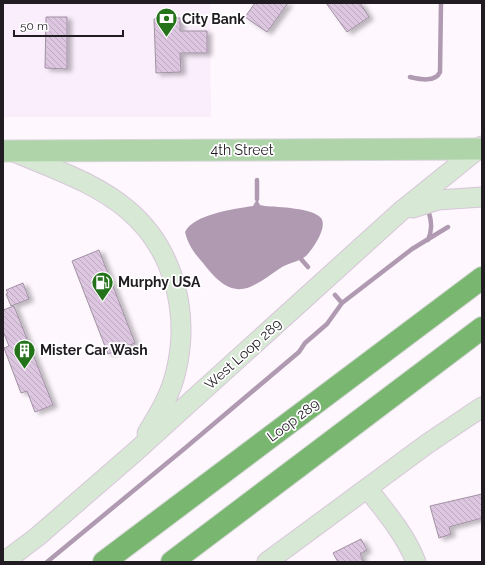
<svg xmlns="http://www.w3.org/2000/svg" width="485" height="565" font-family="Raleway,sans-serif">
	<defs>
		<pattern id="building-back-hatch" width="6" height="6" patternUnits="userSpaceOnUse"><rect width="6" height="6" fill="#ddc6e0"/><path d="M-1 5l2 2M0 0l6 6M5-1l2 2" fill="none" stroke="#bdaac0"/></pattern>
		<filter id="shadow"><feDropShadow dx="4.5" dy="2.5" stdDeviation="2" flood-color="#0004"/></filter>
	</defs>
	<rect width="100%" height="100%" fill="#fef7fe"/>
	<path fill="#faedfc" d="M3,3H210L211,117H3Z"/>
	<path fill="#b09ab2" d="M257,199L260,205L265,206C278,207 313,208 321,218C328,227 313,249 306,256C299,262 287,263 279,269C271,274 264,280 256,284C233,298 217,281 203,263C195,254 188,245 185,232C194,214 234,209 253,206Z"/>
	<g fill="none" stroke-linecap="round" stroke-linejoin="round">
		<path stroke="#b09ab2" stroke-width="4.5" d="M410,77C419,79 435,83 440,72L441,3
			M257,199V180
			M428,240C432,230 432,223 429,213
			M301,259L308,267
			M342,303L412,249L448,227
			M47,562L184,449L299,352L305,343L327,324L342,303L335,295"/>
	</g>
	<path fill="url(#building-back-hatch)" stroke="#a191a3" filter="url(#shadow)" d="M255,3H288L267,32L245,17Z
		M326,3H360L369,17L347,32Z
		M46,17H67V69L45,68Z
		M180,18V31H207V53H180L181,72L156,73L154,19Z
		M99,250L135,343L108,354L72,261Z
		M23,283L29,299L11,306L6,294L8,293L6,290Z
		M14,306L53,405L35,412L27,391L21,393L4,348L9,346L3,331V310Z
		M482,494V518L449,527L451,534L439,538L430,506Z
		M361,539L367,550L360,554L364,562H338L333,553Z"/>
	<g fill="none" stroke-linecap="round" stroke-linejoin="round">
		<defs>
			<path id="secondary" d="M12,151C51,168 95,182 128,210C174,249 190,313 176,371C171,394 159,414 147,433
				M413,208L438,200L482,197
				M367,488C385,511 405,534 416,562
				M4,562L37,537L135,452L400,212L482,146
				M267,562L427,444L482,407"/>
			<path id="primary" d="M3,151L482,149"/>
			<path id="highway" d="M104,562L482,278
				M172,562L482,328"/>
		</defs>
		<use href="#secondary" stroke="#d7c6d9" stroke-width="21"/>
		<use href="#primary" stroke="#d7d6d7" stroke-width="23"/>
		<use href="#highway" stroke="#d7d6d7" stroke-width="24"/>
		<use href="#secondary" stroke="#d7e9d4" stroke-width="19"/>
		<use href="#primary" stroke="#afd4aa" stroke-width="21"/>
		<use href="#highway" stroke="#79b771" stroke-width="22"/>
	</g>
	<defs>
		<symbol id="bank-pin" viewBox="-11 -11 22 30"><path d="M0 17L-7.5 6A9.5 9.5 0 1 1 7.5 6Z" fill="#24731b" stroke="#fff"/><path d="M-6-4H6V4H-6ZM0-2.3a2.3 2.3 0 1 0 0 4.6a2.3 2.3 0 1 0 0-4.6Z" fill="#fff"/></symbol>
		<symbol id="fuel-pin" viewBox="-11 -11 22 30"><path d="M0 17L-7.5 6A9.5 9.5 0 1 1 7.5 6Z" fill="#24731b" stroke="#fff"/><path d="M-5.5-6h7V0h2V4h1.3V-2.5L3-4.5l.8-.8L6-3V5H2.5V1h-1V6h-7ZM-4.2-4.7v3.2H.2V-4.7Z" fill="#fff"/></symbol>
		<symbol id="building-pin" viewBox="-11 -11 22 30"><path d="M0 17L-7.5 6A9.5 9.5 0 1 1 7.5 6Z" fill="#24731b" stroke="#fff"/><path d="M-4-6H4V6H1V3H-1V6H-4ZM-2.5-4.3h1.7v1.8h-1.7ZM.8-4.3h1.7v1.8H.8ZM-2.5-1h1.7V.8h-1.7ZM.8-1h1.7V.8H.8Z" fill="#fff"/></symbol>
	</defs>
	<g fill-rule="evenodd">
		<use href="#bank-pin" x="154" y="6" width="25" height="34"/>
		<use href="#fuel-pin" x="90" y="270" width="25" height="34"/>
		<use href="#building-pin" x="12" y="338" width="25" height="34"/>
	</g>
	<g text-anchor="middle" stroke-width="3.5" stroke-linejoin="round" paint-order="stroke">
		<g font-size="14" font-weight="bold" fill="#211b22" stroke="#fff" text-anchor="start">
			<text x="182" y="24">City Bank</text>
			<text x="118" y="287">Murphy USA</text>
			<text x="40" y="355">Mister Car Wash</text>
		</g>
		<g font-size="14" fill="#211b22" stroke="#fff">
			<text x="242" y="155">4th Street</text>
			<text transform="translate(243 354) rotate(-42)" y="5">West Loop 289</text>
			<text transform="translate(293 420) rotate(-37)" y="5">Loop 289</text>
		</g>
	</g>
	<rect width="485" height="565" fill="none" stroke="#211b22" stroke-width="8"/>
	<path d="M14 30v6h109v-6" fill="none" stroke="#211b22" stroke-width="2"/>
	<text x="20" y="30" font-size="12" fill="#211b22" stroke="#ffffff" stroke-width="3" paint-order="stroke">50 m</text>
</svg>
